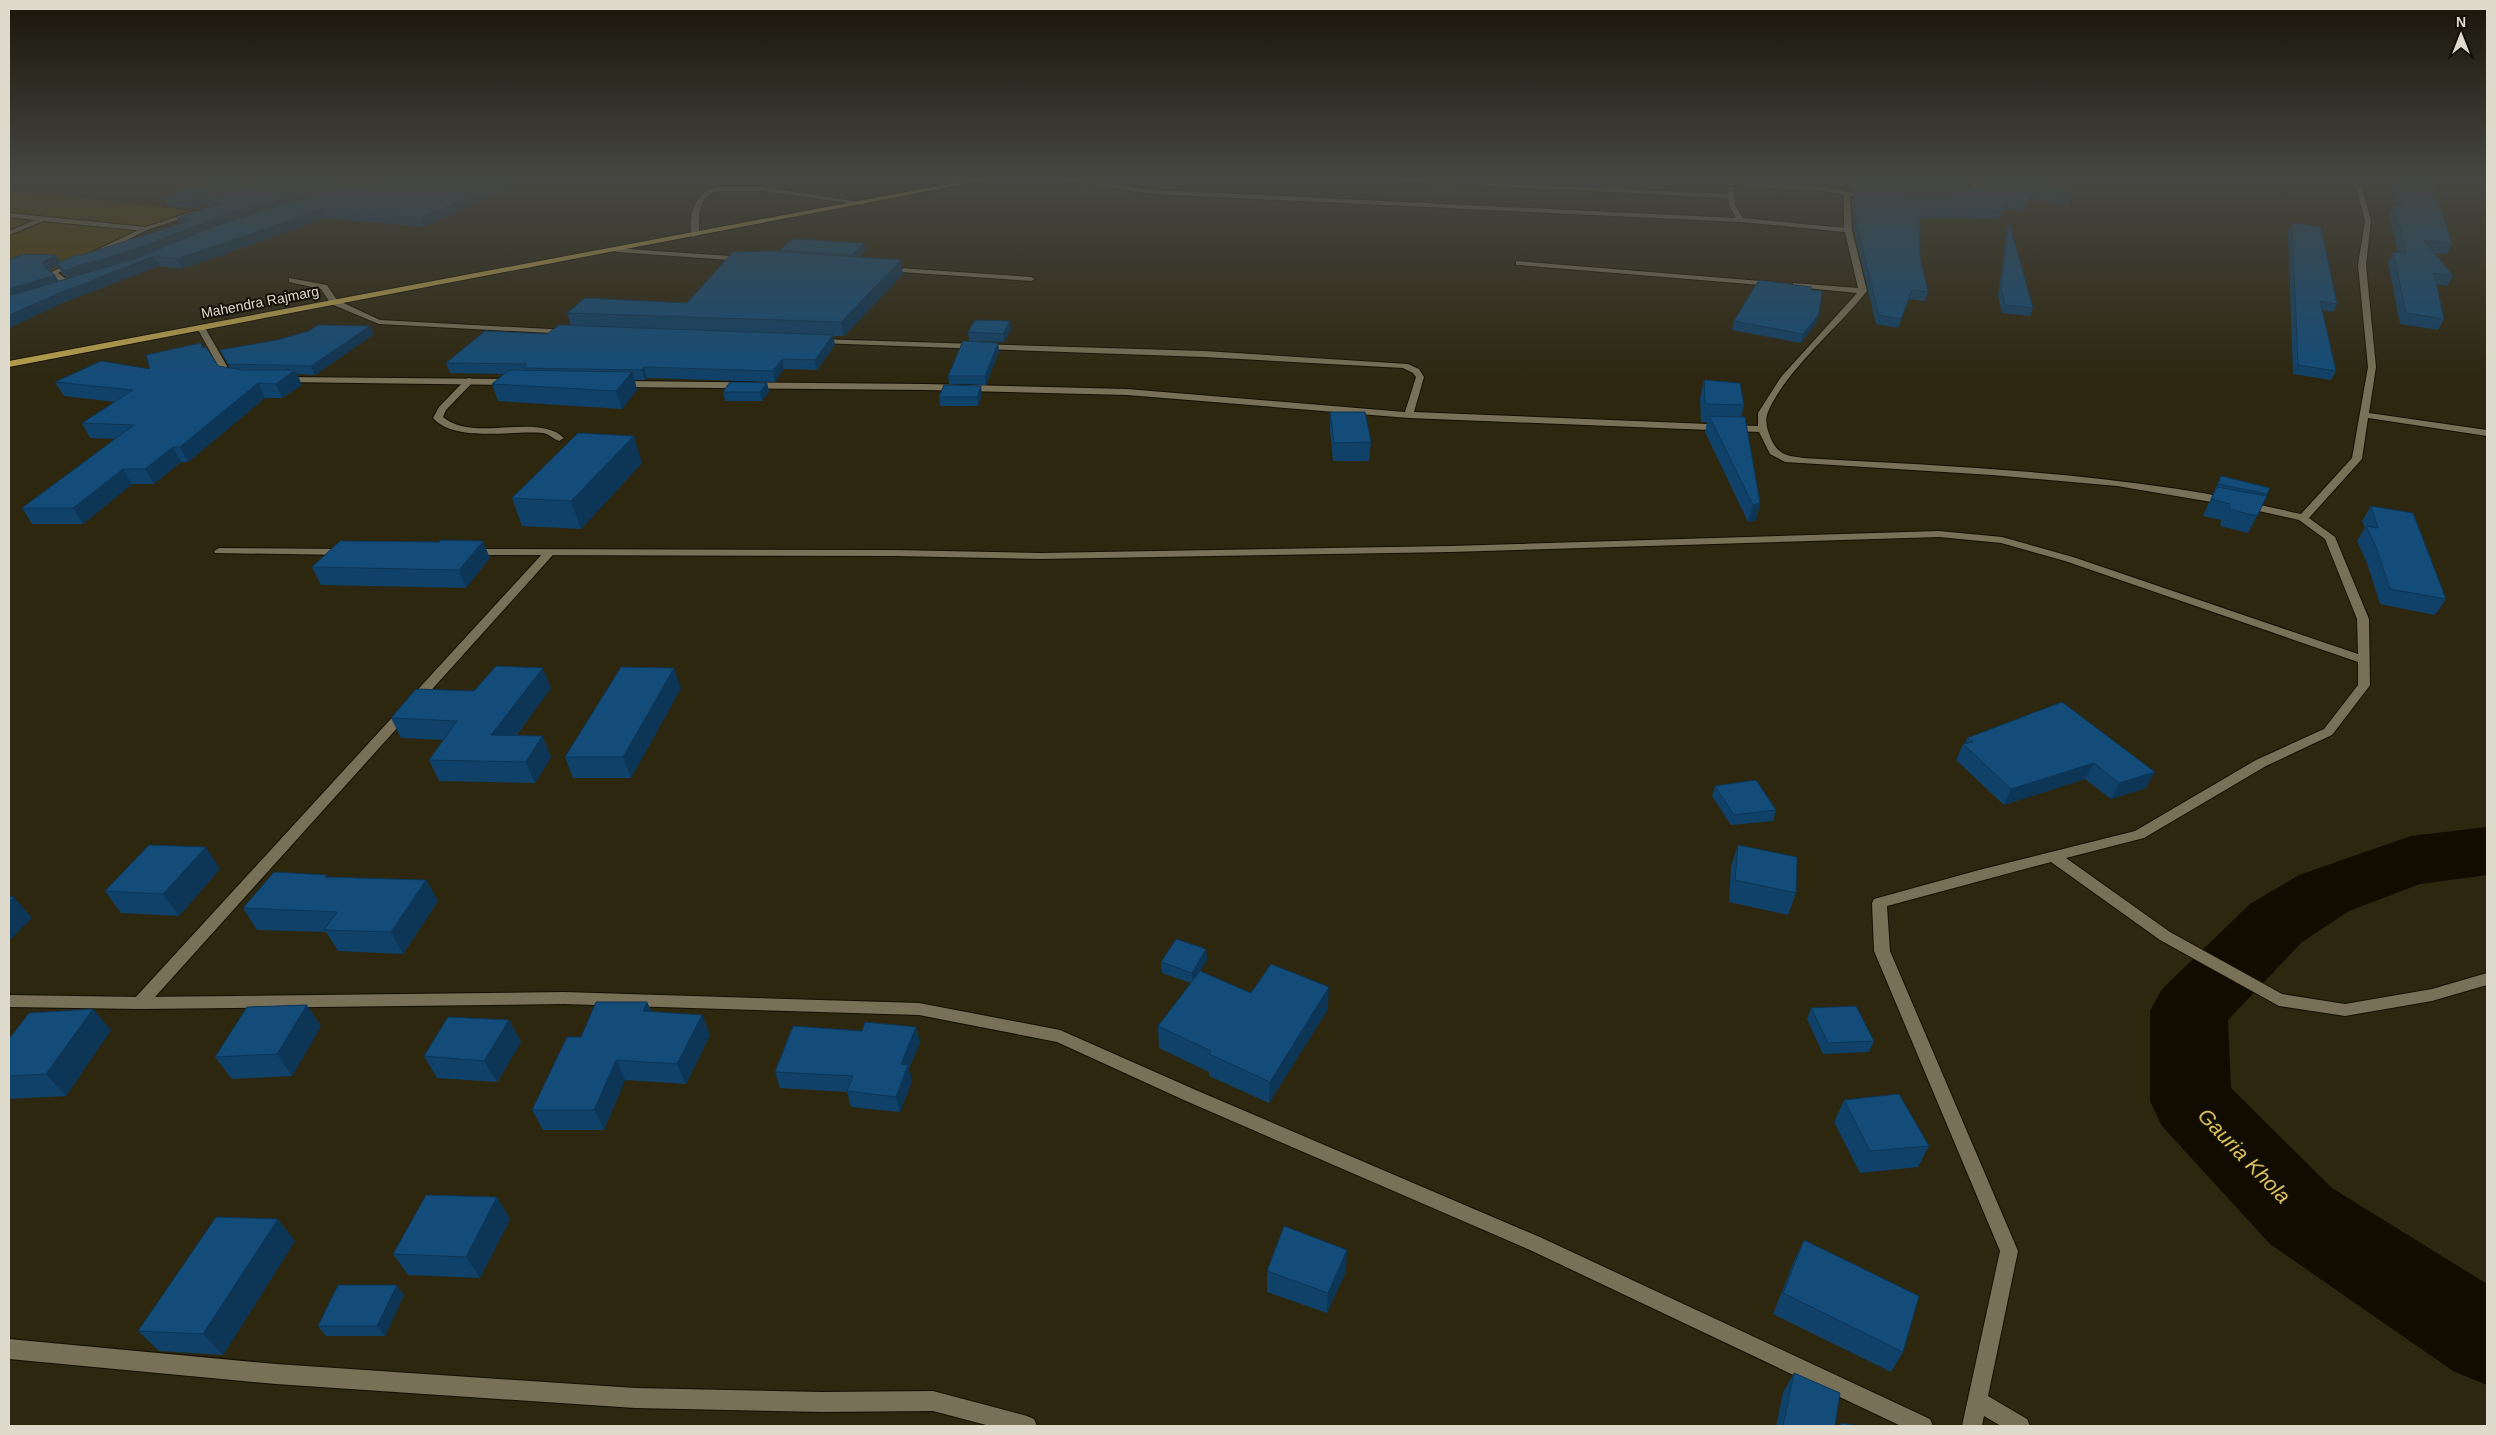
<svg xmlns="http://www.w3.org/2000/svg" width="2496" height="1435" font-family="Arial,sans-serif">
	<rect width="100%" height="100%" fill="#2d2710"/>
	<path fill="#4d3e00" d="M9,191L188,210L61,272L9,265Z"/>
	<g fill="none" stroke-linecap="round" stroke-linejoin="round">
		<path fill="#110b00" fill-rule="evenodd" d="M2487,827V875L2420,884L2349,911L2302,942L2228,1020L2231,1088L2332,1188L2487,1284V1385L2453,1371L2270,1244L2162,1126L2150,1101V1011L2162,989L2250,904L2299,875L2411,836Z"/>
		<defs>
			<path id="service" d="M9,213L145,227L149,229L145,231L43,221L9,235V231L35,220L9,217Z
				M614,248L744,257L748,259L744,261L617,252L613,250Z
				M883,267L1031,277L1035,279L1031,281L886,271H883Z
				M469,378L472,379V383L446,410L443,417C472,443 538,412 564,438L559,441C553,439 548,433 542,433C512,430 455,443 433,418L439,407L466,379Z
				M548,551L553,554L552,556L146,1007L140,1009L134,1007L132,1003L134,999L544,552Z"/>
			<path id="minor" d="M1052,179H1073L1153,190L1736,218L1729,205L1728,198L1350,179H1405L1727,194V188L1730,186L1733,188L1735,205L1743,218L1844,228V195L1825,191L1729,185L1725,179L1825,187L1856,194V196H1850L1852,230L1867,291C1839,327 1785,371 1768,412C1764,422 1768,432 1772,441C1779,455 1788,456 1803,458C1928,465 2054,470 2178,489C2219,495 2260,505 2301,514L2352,458L2368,367L2358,265L2365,221L2354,179H2360L2371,221L2366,265L2376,367L2369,413L2487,430V436L2368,418L2362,459L2309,518L2335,537L2369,619L2370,685L2368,688L2332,735L2266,766L2144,838L2066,858L2170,932L2282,994L2345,1004L2432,989L2487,973V985L2432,1001L2345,1016L2279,1006L2160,940L2051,862L1887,906L1890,951L2018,1251L1988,1396L2027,1419L2030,1426H2001L1984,1416L1982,1426H1962L2000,1251L1874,951L1872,903L1874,899L1979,870L2135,831L2256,760L2324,729L2358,685V662L2065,561L2001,543L1939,537L1451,552L1041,559L893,556L471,555L466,552L471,549L893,550L1041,553L1451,546L1939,531L2002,537L2073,557L2358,654L2357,619L2325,539L2299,520L2241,507L2117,486L1992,475L1785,462L1770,454L1759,432L1409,418L1127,395L925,390L620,387L616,384L620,381L925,384L1127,389L1405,412L1416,377L1413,373L1403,368L1204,357L818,343L814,341L818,339L1204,351L1408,364L1419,369L1424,377L1414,412L1758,426V413L1781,377L1857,293L1796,287H1793V283L1858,288L1845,232L1741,222L1153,194Z
				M1972,179H1978V191L1961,196V194L1972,190Z
				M716,187H762L866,203L863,205L762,191H717C697,197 699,218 699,235L692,237C687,216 695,193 716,187Z
				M194,211L196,212V214L147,230L97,255L90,253L143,228Z
				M74,261L78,263L77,265L58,273L72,283V287H66L49,273Z
				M1516,261L1773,282L1777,284L1773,286L1519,265H1516Z
				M289,278L327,285L337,300L380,320L568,330L572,332L568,334L379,324L331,304L321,289L289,282Z
				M198,326H204L231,373L236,374V378H225L197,328Z
				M285,377L510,379L514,382L510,385L282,382L281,380Z
				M219,548L344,549L349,552L344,555L215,553L214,551Z
				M564,992L919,1003L1060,1030L1198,1091L1542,1238L1930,1419L1933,1426H1901L1530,1250L1186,1101L1057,1042L919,1015L564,1004L140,1009L9,1007V995L140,997Z
				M9,1339L276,1364L635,1388L822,1392L933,1391L1027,1416L1034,1419L1037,1426H990L933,1411L822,1412L635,1408L276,1384L9,1359Z"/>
			<path id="trunk" d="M975,179H991L9,367V361Z"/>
		</defs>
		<use href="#service" stroke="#150f00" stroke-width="2"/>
		<use href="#minor" stroke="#150f00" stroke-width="2"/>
		<use href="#trunk" stroke="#150f00" stroke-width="2"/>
		<use href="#service" fill="#787158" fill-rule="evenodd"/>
		<use href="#minor" fill="#787158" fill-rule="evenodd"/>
		<use href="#trunk" fill="#baa24d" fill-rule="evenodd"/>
	</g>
	<path fill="#104168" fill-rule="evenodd" d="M218,179H530L424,227L326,218L182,269L159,266L62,303L9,328V260L60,262L180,224L177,218L208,207L207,204L194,208L168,206L163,197ZM57,266L62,273L68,278L58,281L55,275L49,271Z
		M1559,179H1600L1599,186L1561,184Z
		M1678,179H1718L1717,183L1678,180Z
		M1753,179H1773L1772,181Z
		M1847,179H1973L1970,189L1947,196H1951L1979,186L1980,179H2057L2071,198L2068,206L2030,198L2024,212L2004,209L1999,219L1920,218V257L1928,292L1925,301L1909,299L1898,328L1876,324L1854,230L1852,199L1854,191H1851Z
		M2393,179H2431L2452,244L2447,254L2434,253L2453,276L2447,286L2436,284L2444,319L2438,330L2400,324L2388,262L2393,252H2398L2389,214L2394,205H2395Z
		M2009,222L2033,308L2030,316L2002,313L1998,296L2007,229Z
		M2292,223L2337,304L2333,312L2322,310L2336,371L2331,380L2293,374L2288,231Z
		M864,243L865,251L858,257L901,260L903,274L844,336H833L835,345L817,370L784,369L775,382L647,378L645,380H635L637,390L622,409L498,401L492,384L504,374L450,373L446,363L547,334L571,325L567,313L687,303L780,252V250Z
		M1811,290L1817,322L1801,343L1732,330L1734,321Z
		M1011,330L1004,342L969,341L968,332Z
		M374,334L315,375L297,374L302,385L282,398H265L188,462H181L154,484H132L83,524H32L22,508L115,439L90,438L82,423L115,402L64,396L55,382L150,369L201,343L203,348L218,366L230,368L220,350Z
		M998,343L999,351L986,385L949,384L948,376Z
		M1704,380L1744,405L1741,417L1760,503L1756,520L1748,522L1705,432L1707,422H1701L1700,398Z
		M767,383L769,392L762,401H725L723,392Z
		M982,395L978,406H940L939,397Z
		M1330,412L1371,442L1369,461H1333L1330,430Z
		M642,463L581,529L522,526L512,498Z
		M2221,476L2270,488L2257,516L2248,533L2220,526L2221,520L2203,516Z
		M2371,506L2446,599L2435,615L2380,604L2367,563L2357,541L2365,528L2362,521Z
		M490,558L466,588L321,585L312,567Z
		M551,688L516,736H542L551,757L535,783L439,781L429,760L443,740L401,738L391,718L474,691Z
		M681,688L631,778H573L565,757Z
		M2062,702L2146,788L2111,799L2085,779L2004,805L1956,760L1963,744H1965L1967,738Z
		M1715,786L1776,810L1773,821L1731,825L1712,796Z
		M1738,845L1796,893L1788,915L1729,902L1731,866Z
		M220,869L179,916L121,913L105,891Z
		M329,877L426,880L438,901L403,954L338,951L326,932L257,930L243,908Z
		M1206,949L1207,960L1200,971L1251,993L1328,1009L1269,1103L1209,1076V1072L1159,1048L1158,1026L1191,983L1162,973L1161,962Z
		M647,1002L652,1012L702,1015L710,1035L686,1084L625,1080L604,1130H543L532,1110L581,1037Z
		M1811,1008L1874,1041L1869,1052L1823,1054L1807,1019Z
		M509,1020L521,1042L497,1082L437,1078L424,1056Z
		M321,1026L292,1076L232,1079L215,1057Z
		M916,1027L920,1043L909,1068L912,1081L900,1112L851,1107L847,1092L780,1088L775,1072L862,1031Z
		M111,1030L66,1096L9,1099V1039Z
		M1844,1100L1929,1146L1918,1167L1860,1173L1834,1122Z
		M497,1197L510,1219L480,1278L408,1275L393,1254Z
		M1804,1240L1903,1352L1891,1372L1773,1314L1794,1261Z
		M295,1241L223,1355L159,1351L138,1331Z
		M1267,1271H1346L1327,1313L1267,1292Z
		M404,1295L385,1336H326L318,1326Z
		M1794,1373L1835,1426H1776L1783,1393Z"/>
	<path fill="#0d3555" d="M249,179H277L206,201L207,204L194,208L189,200Z
		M356,179H416L134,260L70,280L65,270L218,217L310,189Z
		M509,179H530L424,227L421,218Z
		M1973,181L1970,189L1947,196L1922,198L1924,190Z
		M2007,201L2004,209L1999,219L2002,211Z
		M322,209L326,218L182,269L177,259Z
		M864,243L865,251L853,263L852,255Z
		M56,255L61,264H56L57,266L48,271L44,267L43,262Z
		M154,256L159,266L62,303L9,328V315L57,294Z
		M901,260L903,274L844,336L841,322Z
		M55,275L60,284L9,300V289Z
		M1819,314L1817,322L1801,343L1803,334Z
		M1010,321L1011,330L1004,342L1003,334Z
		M370,326L374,334L315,375L311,366Z
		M833,335L835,345L817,370L815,360Z
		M998,343L999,351L986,385L985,376Z
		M782,359L784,369L775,382L773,371Z
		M644,367L647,378L645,380L642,370Z
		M295,370L302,385L282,398L276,384Z
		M632,372L637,390L622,409L616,391Z
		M258,383L265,398L188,462L180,447Z
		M767,383L769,392L762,401L760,392Z
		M981,386L982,395L978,406L977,397Z
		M634,436L642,463L581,529L571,501Z
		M173,447L181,462L154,484L145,469Z
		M123,469L132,484L83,524L73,508Z
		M1760,503L1756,520L1748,522L1753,505Z
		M483,541L490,558L466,588L459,570Z
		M543,668L551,688L500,756L491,735Z
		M674,668L681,688L631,778L623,757Z
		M542,736L551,757L535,783L526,762Z
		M2094,763L2085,779L2004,805L2011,789Z
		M2155,772L2146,788L2111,799L2119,783Z
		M206,847L220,869L179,916L163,894Z
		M426,880L438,901L403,954L391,932Z
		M14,897L32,918L9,941V902Z
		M1206,949L1207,960L1193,983L1192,973Z
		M1329,987L1328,1009L1269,1103L1270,1082Z
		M647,1002L656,1022L643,1011Z
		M307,1005L321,1026L292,1076L277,1054Z
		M93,1009L111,1030L66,1096L46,1074Z
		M702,1015L710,1035L686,1084L677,1064Z
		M509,1020L521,1042L497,1082L484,1061Z
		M916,1027L920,1043L909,1068L912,1081L900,1112L896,1097L901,1064Z
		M616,1060L625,1080L604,1130L594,1110Z
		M497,1197L510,1219L480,1278L466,1257Z
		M278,1219L295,1241L223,1355L203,1334Z
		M1347,1250L1346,1271L1327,1313L1328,1293Z
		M397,1285L404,1295L385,1336L377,1326Z"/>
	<path fill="#134c79" stroke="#0d3555" d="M218,179H249L189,200L163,197Z
		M267,179H356L310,189L218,217L130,251L65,270L56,264L76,255H82L192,220L177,218L220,203L206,201Z
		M406,179H509L421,218L322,209L177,259L154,256L57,294L9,315V296L137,258L223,223L314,195L390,180Z
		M1852,179H1973V181L1949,188L1924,190L1853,183Z
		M1981,179H2057L2071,198L2033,190L2027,204L2007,201L2002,211L1920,209V257L1928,292L1912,290L1901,319L1879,315L1856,222L1854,191L1924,198L1951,196L1980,186Z
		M2399,179H2431L2452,244L2424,240L2453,276L2434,273L2444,319L2406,313L2393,252L2406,253L2394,205H2401Z
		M2009,222L2033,308L2005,305L2001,288Z
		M2292,223L2321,227L2337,304L2320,301L2336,371L2298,365Z
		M792,239L864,243L852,255L780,250Z
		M770,251L901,260L841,322L567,313L585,298L687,303L733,252Z
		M23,254L56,255L43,262L44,267L55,275L9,289V260Z
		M1759,280L1811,287V290L1822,291L1819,314L1803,334L1734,321Z
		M975,320L1010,321L1003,334L968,332Z
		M318,325L370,326L311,366L228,364L220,350L277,340L309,331Z
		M559,325L833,335L815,360L782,359L773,371L644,367L642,370L523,368L527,364L446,363L485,331L547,334Z
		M963,341L998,343L985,376H948Z
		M201,343L202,348L206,347L218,366L243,370H295L276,384L258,383L180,447H173L145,469H123L73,508H22L134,425L82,423L133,390L55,382L101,361L150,369L146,355Z
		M509,370L632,372L616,391L492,384Z
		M1704,380L1740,383L1744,405L1705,404Z
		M730,382L767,383L760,392H723Z
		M944,385L981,386L977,397H939Z
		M1330,412H1365L1371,442L1334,443Z
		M1709,416L1745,417L1760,503L1753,505Z
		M578,433L634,436L571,501L512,498Z
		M2221,476L2270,488L2267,494L2218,484Z
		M2217,487L2267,496L2257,516L2229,509L2230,504L2211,499Z
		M2371,506L2413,513L2446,599L2390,589L2376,547L2366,526L2378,528Z
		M441,540L483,541L459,570L312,567L340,541L439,542Z
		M496,666L543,668L491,735L542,736L526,762L429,760L457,721L391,718L416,689L474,691Z
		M621,667L674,668L623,757H565Z
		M2062,702L2155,772L2119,783L2094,763L2011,789L1963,744L1973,742L1967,738Z
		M1756,780L1776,810L1734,815L1715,786Z
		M149,845L206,847L163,894L105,891Z
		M1738,845L1797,857L1796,893L1735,880Z
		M274,872L327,875L325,877L426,880L391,932L324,930L337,912L243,908Z
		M9,896L14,897L9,902Z
		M1176,939L1206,949L1192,973L1161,962Z
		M1271,964L1329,987L1270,1082L1209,1054L1211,1051L1158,1026L1200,971L1251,993Z
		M596,1002H647L643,1011L702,1015L677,1064L616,1060L594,1110H532L567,1037H581Z
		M307,1005L277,1054L215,1057L247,1007Z
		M1856,1006L1874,1041L1828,1043L1811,1008Z
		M93,1009L46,1074L9,1076V1039L29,1013Z
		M448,1017L509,1020L484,1061L424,1056Z
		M865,1022L916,1027L901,1064L908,1065L896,1097L847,1091L853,1076L775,1072L793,1026L862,1031Z
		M1899,1094L1929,1146L1870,1151L1844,1100Z
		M426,1195L497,1197L466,1257L393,1254Z
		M216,1217L278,1219L203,1334L138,1331Z
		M1284,1226L1347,1250L1328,1293L1267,1271Z
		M1804,1240L1919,1296L1903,1352L1783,1293Z
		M338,1285H397L377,1326H318Z
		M1794,1373L1840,1393L1835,1426H1783Z
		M1841,1423L1858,1426H1840Z"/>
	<linearGradient id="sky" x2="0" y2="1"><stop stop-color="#191509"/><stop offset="0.47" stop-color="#464742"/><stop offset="1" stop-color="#464742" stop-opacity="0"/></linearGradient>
	<rect width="2496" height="380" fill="url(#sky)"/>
	<g text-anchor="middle" stroke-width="4" stroke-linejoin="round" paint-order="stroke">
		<g font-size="14" fill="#dedbcd" stroke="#131007">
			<text transform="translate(260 302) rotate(-11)" y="5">Mahendra Rajmarg</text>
		</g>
		<g font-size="21" font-style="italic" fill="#ddc15c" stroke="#131007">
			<text transform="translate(2244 1156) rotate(46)" y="7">Gauria Khola</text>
		</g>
	</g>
	<rect width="2496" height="1435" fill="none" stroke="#dedbcd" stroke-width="20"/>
	<g transform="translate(2461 35)" stroke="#131007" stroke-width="4" paint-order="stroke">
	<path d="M0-4L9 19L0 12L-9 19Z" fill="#dedbcd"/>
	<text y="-8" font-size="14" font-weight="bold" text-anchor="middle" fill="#dedbcd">N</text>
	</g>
</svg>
